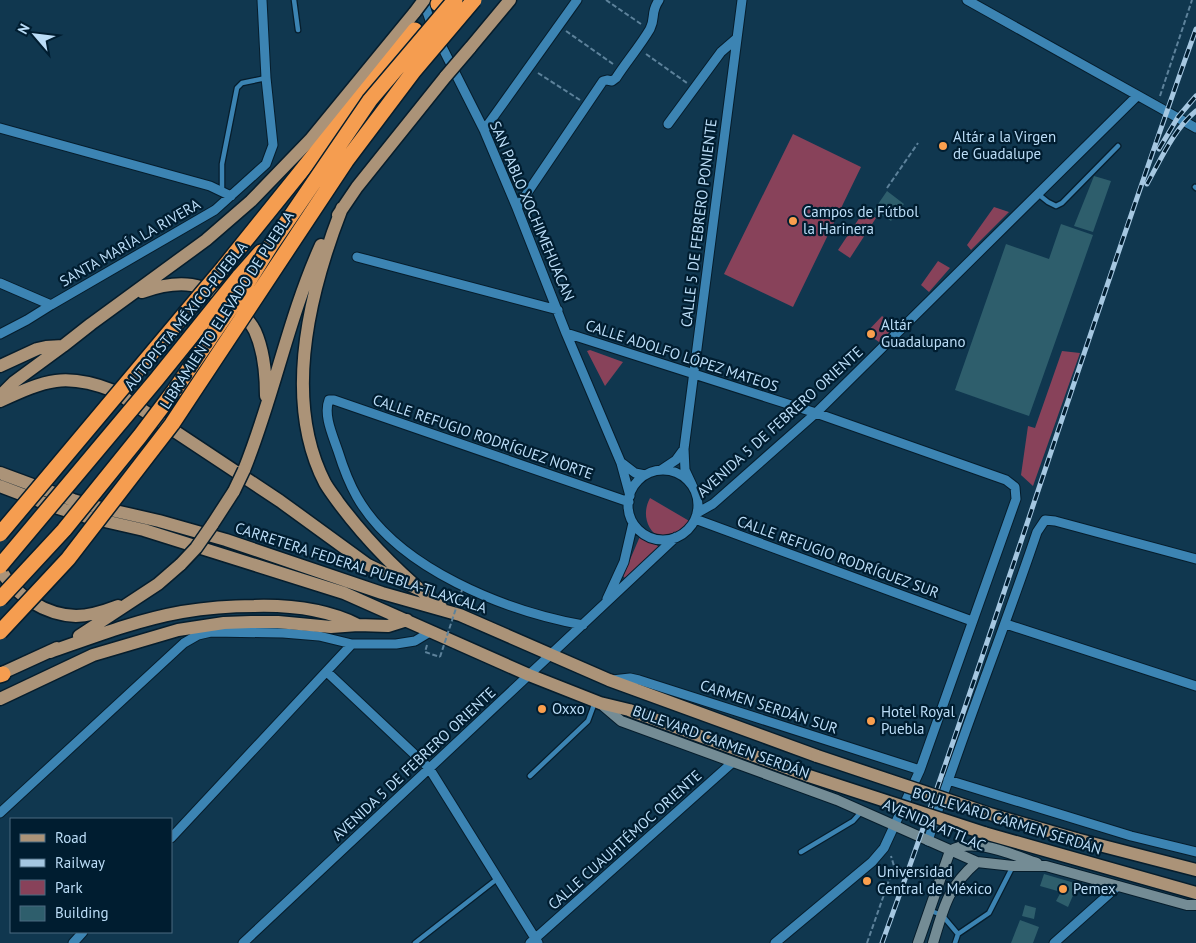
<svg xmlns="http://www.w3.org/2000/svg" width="1196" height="943" font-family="'PT Sans',sans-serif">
	<rect width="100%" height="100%" fill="#10374f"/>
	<path fill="#88425a" d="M793,134L861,167L793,307L724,274Z
		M994,207L1009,212L971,250L967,245Z
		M864,211L876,218L850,258L838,250Z
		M938,261L950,268L929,292L921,285Z
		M882,316L896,326L879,342L866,333Z
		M590,350L623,362L605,386L587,351Z
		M1062,351L1080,353L1033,486L1021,475L1028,426L1035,428Z
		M650,498L691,522C683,533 674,537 660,538C646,529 642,513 650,498Z
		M641,534L662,549L628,581L623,576Z"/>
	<path fill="#2e5e6c" d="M1094,176L1111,181L1093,232L1074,226Z
		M887,191L904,204L891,221L874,210Z
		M1061,224L1093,235L1029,416L955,390L1006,244L1049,259Z
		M1044,874L1078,884L1068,907L1056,901L1061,892L1040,886Z
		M1025,905L1036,908L1034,919L1022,916Z
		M1020,920L1039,927L1033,943H1011Z"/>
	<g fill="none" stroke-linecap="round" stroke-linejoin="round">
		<defs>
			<path id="lane" d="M294,0L298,30
				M1195,187L1196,188
				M222,191V164L237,88L242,83L266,78
				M1038,194L1048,202L1056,206L1062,203L1118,146
				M530,776L588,721L595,702
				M801,852L853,821L861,812
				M931,911L942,915L958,934L955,943
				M958,934L989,913L1013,866
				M415,943L497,879"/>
			<path id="street" d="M423,0L433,29L484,130L517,208L566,333L621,463L630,496
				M967,0L1196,128
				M668,124L721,52L736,39
				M0,128L210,186L231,196
				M484,130L577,0
				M517,208L603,81L607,80L612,81L616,78C627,61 640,46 650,29C656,17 650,13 659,0
				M357,257L558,310
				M0,283L51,305
				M566,333L816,413L1006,480L1015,487L1016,499L920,770L884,848L872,862L775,943
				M0,334L27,320L51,305L215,210L266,164L273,145L266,78L262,0
				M622,463L635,473L645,475
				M661,470L676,460L684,449
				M628 505a35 35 0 1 1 70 0a35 35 0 1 1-70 0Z
				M692,485L685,470L684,449L742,0
				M697,513L713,504L816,413L1137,96
				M695,519L972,621
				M607,599L624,562L633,523
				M1006,624L1196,686
				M583,625C506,611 398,569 357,497C349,483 343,467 338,451C333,436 323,415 329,400H334L629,502
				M327,672L429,768L538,943
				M612,680L630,678L639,680L920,770
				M948,780L1131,836L1196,852
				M0,813L184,643L198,635L211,632L283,633L319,636L352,644H396L415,641L430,632
				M171,838L352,644
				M928,841C961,737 1002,636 1037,532L1045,520L1055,521L1196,559
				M73,943L83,932
				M243,943L676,537
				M530,943L733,762
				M1054,943L1118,886"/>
			<path id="secondary" d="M601,704L621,721L837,800L977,862L1013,866H1046L1187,905H1196
				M950,851C973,836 1013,855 1037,863
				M918,943L950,851
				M933,943C944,907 947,888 977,862"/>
			<path id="primary" d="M470,48L510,0
				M342,208C310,290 282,400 325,483C329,490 334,496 338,502C367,541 403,577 441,607
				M338,215L357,187L446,76
				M142,292C179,279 206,281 235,308C243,315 251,322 255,331C264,351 266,374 266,396
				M0,366L37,349L46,347L63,346
				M0,396L14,382L63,346L91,324L206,240L251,201L310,140L415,12
				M0,401C46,380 65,372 114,391L280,501L368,565L418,589
				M244,470C274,396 288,318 321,245
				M0,473L73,500L93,506L159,521L226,540L382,593L460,615L609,680L817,756
				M0,486L55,507L87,517L144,530L344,593L529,675L600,703L629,710L809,776
				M212,525L234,491
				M0,569C15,596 46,615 76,616C91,616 105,611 118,606
				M79,636L158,584L181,564
				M50,652C93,637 137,620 182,612C206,608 229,606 254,606C289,605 326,609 358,625
				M0,674L57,648
				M0,699L93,655L178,630L224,623L251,622H278L331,627L358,625L388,626L407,620
				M984,833L1196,893
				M1076,839L1196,870"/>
			<path id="highway" d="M438,4L442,0
				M224,267L415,30
				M239,277L261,252
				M0,675L3,674"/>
		</defs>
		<use href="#lane" stroke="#061d2c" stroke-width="7"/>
		<use href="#street" stroke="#061d2c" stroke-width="11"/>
		<use href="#secondary" stroke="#061d2c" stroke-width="12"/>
		<use href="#primary" stroke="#061d2c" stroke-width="15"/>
		<use href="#highway" stroke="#061d2c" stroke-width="18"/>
		<path stroke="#5d829b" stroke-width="2" stroke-dasharray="5 2.5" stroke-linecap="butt" d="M606,0L641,24
			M566,31L613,64
			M646,54L687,83
			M538,73L580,100
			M1160,96L1192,0
			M887,188L918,143
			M427,645L425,652L440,657
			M867,943L894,866L891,856"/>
		<use href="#lane" stroke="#3c84b3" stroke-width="4.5"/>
		<use href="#street" stroke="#3c84b3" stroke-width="9"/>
		<use href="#secondary" stroke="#748c95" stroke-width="10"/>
		<use href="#primary" stroke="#ab9378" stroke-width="12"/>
		<use href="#highway" stroke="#f59d50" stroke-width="15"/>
		<defs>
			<path id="rail" d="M1159,149L1178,117L1196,96
				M1147,184C1161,159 1174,129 1196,111
				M882,943C992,641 1087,333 1196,29"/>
		</defs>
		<use href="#rail" stroke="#a5c7e1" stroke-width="5"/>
		<use href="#rail" stroke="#001d30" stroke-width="3" stroke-dasharray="9" stroke-linecap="butt"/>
		<defs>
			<path id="primary-bridge" d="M415,12L424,0
				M446,76L470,48
				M234,491L244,470
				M181,564L196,548L212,525
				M817,756L990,814L1076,839
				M809,776L984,833"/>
			<path id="highway-bridge" d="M0,534L224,267
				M0,566L156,380L239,277
				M0,599L64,530L140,436L174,391L243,290L271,245L370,100L455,0
				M0,632L68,559L172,424L346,161L413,72L474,0"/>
		</defs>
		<use href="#primary-bridge" stroke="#061d2c" stroke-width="15" stroke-linecap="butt"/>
		<use href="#highway-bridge" stroke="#061d2c" stroke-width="18" stroke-linecap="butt"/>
		<path stroke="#5d829b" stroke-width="2" stroke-dasharray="5 2.5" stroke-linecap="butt" d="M440,657L462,590"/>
		<use href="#primary-bridge" stroke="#ab9378" stroke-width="12"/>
		<use href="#highway-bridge" stroke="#f59d50" stroke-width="15"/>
	</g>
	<g fill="#fa9f4e" stroke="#001d30" stroke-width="2">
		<circle cx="943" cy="146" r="5"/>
		<circle cx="793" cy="221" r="5"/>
		<circle cx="871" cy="334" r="5"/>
		<circle cx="542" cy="709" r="5"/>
		<circle cx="871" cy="721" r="5"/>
		<circle cx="867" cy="881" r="5"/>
		<circle cx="1063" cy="889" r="5"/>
	</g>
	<g text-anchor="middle" stroke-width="4.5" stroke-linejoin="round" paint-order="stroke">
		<g font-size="15" fill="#bbddf7" stroke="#001d30" text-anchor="start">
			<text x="953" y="142">Altár a la Virgen<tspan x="953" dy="17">de Guadalupe</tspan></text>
			<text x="803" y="217">Campos de Fútbol<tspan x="803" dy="17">la Harinera</tspan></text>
			<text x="881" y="330">Altár<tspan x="881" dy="17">Guadalupano</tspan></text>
			<text x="552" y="714">Oxxo</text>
			<text x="881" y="717">Hotel Royal<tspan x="881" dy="17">Puebla</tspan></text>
			<text x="877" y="877">Universidad<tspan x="877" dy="17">Central de México</tspan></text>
			<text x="1073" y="894">Pemex</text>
		</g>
		<g font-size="15" fill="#bbddf7" stroke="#001d30">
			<text transform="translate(532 211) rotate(67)" y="5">SAN PABLO XOCHIMEHUACAN</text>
			<text transform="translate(699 223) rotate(-83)" y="5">CALLE 5 DE FEBRERO PONIENTE</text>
			<text transform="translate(130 243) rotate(-30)" y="5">SANTA MARÍA LA RIVERA</text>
			<text transform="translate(227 310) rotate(-57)" y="5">LIBRAMIENTO ELEVADO DE PUEBLA</text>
			<text transform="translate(186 316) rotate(-51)" y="5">AUTOPISTA MÉXICO-PUEBLA</text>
			<text transform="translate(682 356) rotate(18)" y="5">CALLE ADOLFO LÓPEZ MATEOS</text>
			<text transform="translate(780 422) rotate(-42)" y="5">AVENIDA 5 DE FEBRERO ORIENTE</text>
			<text transform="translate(483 437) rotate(19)" y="5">CALLE REFUGIO RODRÍGUEZ NORTE</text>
			<text transform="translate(838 557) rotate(20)" y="5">CALLE REFUGIO RODRÍGUEZ SUR</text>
			<text transform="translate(361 568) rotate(18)" y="5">CARRETERA FEDERAL PUEBLA-TLAXCALA</text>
			<text transform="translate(769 707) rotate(18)" y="5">CARMEN SERDÁN SUR</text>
			<text transform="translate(721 742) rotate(20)" y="5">BULEVARD CARMEN SERDÁN</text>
			<text transform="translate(414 764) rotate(-43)" y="5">AVENIDA 5 DE FEBRERO ORIENTE</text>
			<text transform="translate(1007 821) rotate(17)" y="5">BOULEVARD CARMEN SERDÁN</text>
			<text transform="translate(934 825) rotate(23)" y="5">AVENIDA ATTLAC</text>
			<text transform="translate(625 840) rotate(-42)" y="5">CALLE CUAUHTÉMOC ORIENTE</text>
		</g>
	</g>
	<rect x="10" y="818" width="162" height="115" fill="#001d30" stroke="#4b6a80"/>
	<rect x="20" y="834" width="25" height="8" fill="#ab9378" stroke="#4b6a80"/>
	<text x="55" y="843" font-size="15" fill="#bbddf7">Road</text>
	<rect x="20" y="859" width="25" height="8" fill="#a5c7e1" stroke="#4b6a80"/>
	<text x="55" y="868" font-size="15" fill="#bbddf7">Railway</text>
	<rect x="20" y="880" width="25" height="15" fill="#88425a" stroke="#4b6a80"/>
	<text x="55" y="893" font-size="15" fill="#bbddf7">Park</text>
	<rect x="20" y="906" width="25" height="15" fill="#2e5e6c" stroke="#4b6a80"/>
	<text x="55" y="918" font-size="15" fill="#bbddf7">Building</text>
	<g transform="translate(35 35) rotate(298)" stroke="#001d30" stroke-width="4" paint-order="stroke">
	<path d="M0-4L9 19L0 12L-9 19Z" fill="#bbddf7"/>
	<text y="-8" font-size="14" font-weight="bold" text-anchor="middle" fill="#bbddf7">N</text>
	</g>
</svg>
